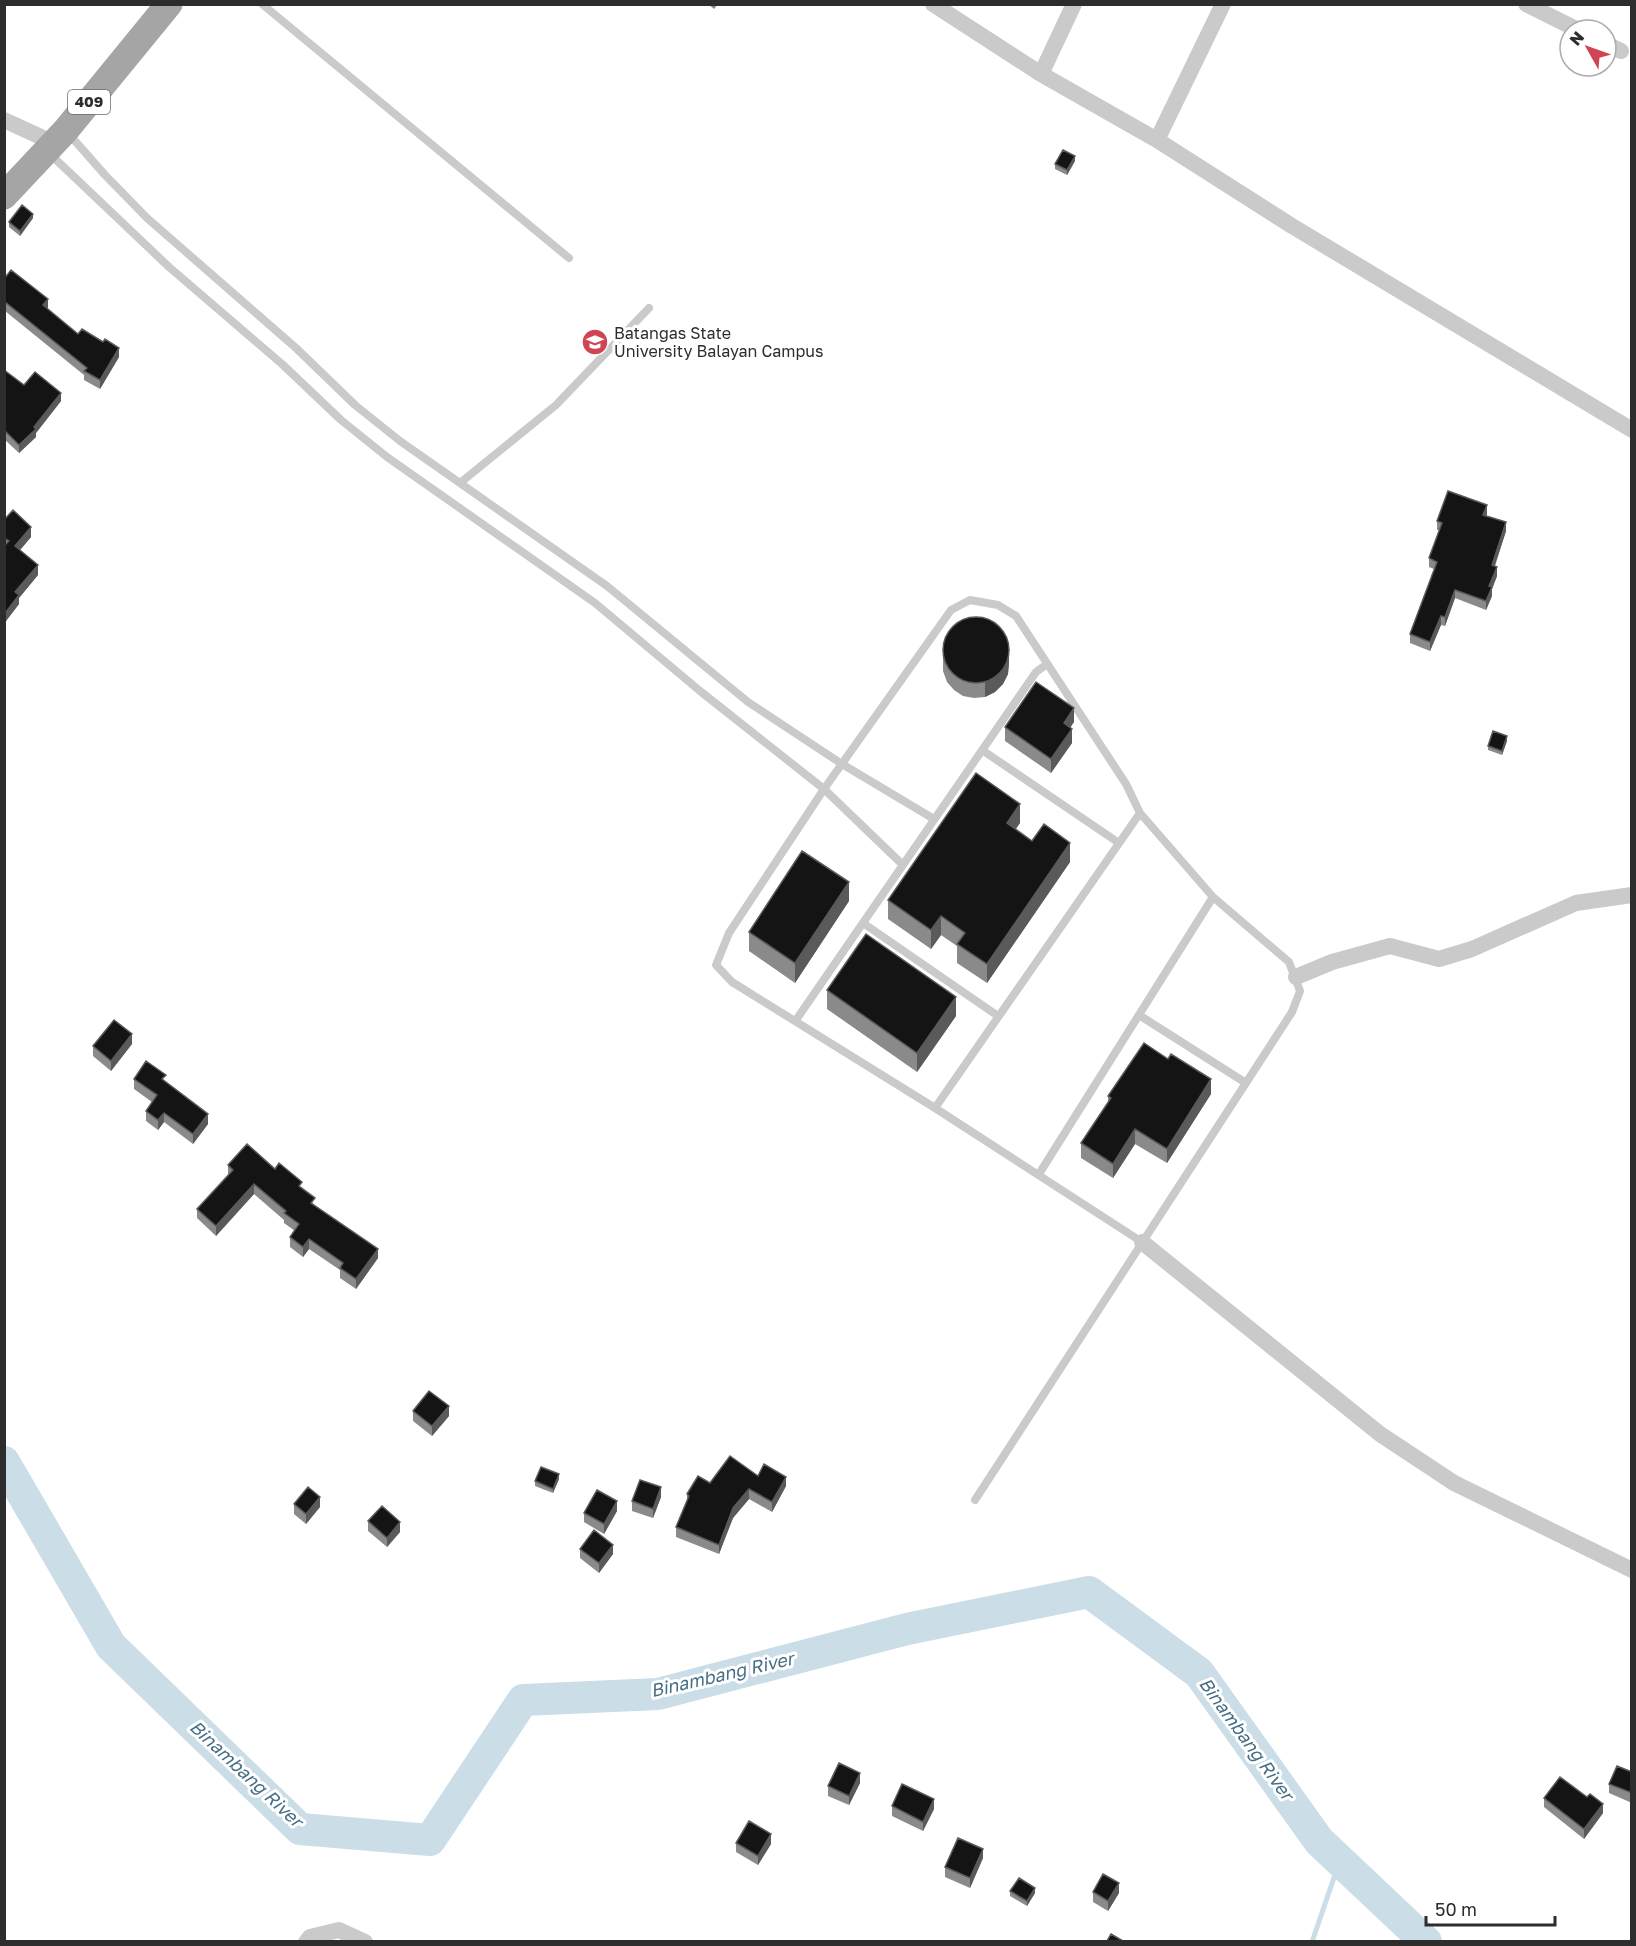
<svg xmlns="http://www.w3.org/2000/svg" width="1636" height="1946" font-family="'Golos Text',sans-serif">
	<rect width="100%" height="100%" fill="#fff"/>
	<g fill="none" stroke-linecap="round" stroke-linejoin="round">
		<path stroke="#cbdde7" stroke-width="5" d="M1312,1942L1340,1860"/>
		<path stroke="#cbdde7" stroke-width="32" d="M4,1462L111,1646L300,1829L430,1840L523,1700L658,1694L907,1629L1089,1592L1199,1673L1319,1841L1426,1942"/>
		<path stroke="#cacaca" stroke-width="8" d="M262,4L569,258
			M68,133L105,175L147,218L296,348L355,405L400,441L607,586L748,702L842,764L934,819
			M50,154L169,267L282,364L341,420L387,457L595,603L700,691L824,789L903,865
			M460,483L556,405L649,308
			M982,750L1119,843
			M863,923L998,1016
			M1139,1015L1246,1083
			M796,1020L1036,672L1047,664
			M935,1108L1140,813
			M1039,1174L1213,897
			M975,1500L1292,1012L1300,991L1289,962L1213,897L1140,813L1126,784L1016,616L998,605L970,600L951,610L824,789L729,933L716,965L732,982L935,1108L1142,1242"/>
		<path stroke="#cacaca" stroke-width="16" d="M933,4L1041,74L1157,140L1292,226L1632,430
			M1526,4L1578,30
			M1606,44L1621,51
			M1041,74L1074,4
			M4,120L54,143
			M1157,140L1223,4
			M1296,977L1332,962L1390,946L1439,959L1472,949L1576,903L1632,895
			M1142,1242L1380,1434L1454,1483L1632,1570
			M306,1942L310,1937L339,1930L365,1942"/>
		<path stroke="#a5a5a5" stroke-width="27" d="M4,196L66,130L169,4"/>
	</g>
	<path fill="#8a8a8a" d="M708,4H718L714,9Z
		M1075,161L1067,175L1055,169V164Z
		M33,218L20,236L9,227V222Z
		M4,279L48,308L47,309L78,334L119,357L100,389L84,380V375L5,311L4,312Z
		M4,370L24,385L61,401L36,433V437L19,453L4,439Z
		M1487,514L1486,516L1506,531L1495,566L1497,576L1492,589V596L1486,610L1455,598L1445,626L1441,625L1430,651L1410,643V634L1434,569L1429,567V558L1439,530H1437V521Z
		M4,520L31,537L20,550L38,575L19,598V604L6,621L4,620Z
		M943,646L1009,663L1008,674L1003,684L995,692L985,697L974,698L963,696L954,690L947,682L943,671Z
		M1074,722L1070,727L1072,743L1051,773L1005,741V727Z
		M1507,741L1502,755L1488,750V746Z
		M1020,823L1015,829L1032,841L1070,862L987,983L957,963V946L941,935L931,949L888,919V900Z
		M849,901L795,983L749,951V932Z
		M827,990L956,1016L917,1072L827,1009Z
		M132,1044L111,1071L93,1056V1046Z
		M134,1079L166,1082L208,1124L193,1144L164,1122L158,1130L146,1121V1111L152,1102L134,1089Z
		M1211,1094L1167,1163L1135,1144L1113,1178L1081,1158V1143L1108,1103V1096Z
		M228,1165L275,1169L302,1189L315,1206L378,1258L356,1289L340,1278V1270L309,1249L303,1257L290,1247V1237L295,1231L284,1223V1220L254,1194L216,1236L197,1218V1209L228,1175Z
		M413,1411L449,1416L432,1436L413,1421Z
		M758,1476L786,1486L772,1512L749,1499L733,1518L719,1554L676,1537V1527L687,1502V1494L710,1483Z
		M559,1479L553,1493L535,1486V1481Z
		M661,1497L653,1518L632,1511V1501Z
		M294,1504L320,1507L306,1524L294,1514Z
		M617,1511L604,1534L584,1522V1513Z
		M368,1521L400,1532L387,1547L368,1531Z
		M580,1549L613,1554L599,1573L580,1558Z
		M1632,1772V1803L1609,1793V1784Z
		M860,1783L849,1805L828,1796V1786Z
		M1544,1798L1603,1813L1584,1839L1544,1807Z
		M892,1806L934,1809L923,1831L892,1816Z
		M736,1843L771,1844L758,1865L736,1852Z
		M983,1858L970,1888L945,1877V1867Z
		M1010,1891L1035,1893L1027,1906L1010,1896Z
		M1093,1892L1119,1893L1108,1911L1093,1902Z"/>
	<path fill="#5a5a5a" d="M1075,156V161L1067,175V170Z
		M33,214V218L20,236V231Z
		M48,299V308L43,314V305Z
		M119,348V357L100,389V380Z
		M61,393V401L36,433V437L19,453V445Z
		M1487,505V514L1483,524V515Z
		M1506,522V531L1492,574V565Z
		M31,527V537L15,556V546Z
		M38,565V575L19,598V604L6,621V612L15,592Z
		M1497,567V576L1492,589V596L1486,610V601L1489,586Z
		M1455,590V598L1445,626V617Z
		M1441,616V625L1430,651V642Z
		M1009,649V663L1008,674L1003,684L995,692L985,697V682Z
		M1074,708V722L1064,737V723Z
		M1072,729V743L1051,773V759Z
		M1507,736V741L1502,755V751Z
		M1020,804V823L1007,842V823Z
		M1070,843V862L987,983V964Z
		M849,882V901L795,983V963Z
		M941,916V935L931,949V930Z
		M956,997V1016L917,1072V1053Z
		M132,1034V1044L111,1071V1061Z
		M1211,1079V1094L1167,1163V1149Z
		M164,1113V1122L158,1130V1120Z
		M208,1114V1124L193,1144V1134Z
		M1135,1129V1144L1113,1178V1164Z
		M254,1184V1194L216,1236V1226Z
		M309,1239V1249L303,1257V1247Z
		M378,1249V1258L356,1289V1279Z
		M449,1406V1416L432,1436V1426Z
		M559,1474V1479L553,1493V1489Z
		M786,1477V1486L772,1512V1502Z
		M661,1487V1497L653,1518V1509Z
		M749,1489V1499L733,1518L719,1554V1545L733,1508Z
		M320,1497V1507L306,1524V1514Z
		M617,1501V1511L604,1534V1524Z
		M400,1522V1532L387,1547V1538Z
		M613,1545V1554L599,1573V1563Z
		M860,1773V1783L849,1805V1796Z
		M934,1799V1809L923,1831V1822Z
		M1603,1804V1813L1584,1839V1829Z
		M771,1834V1844L758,1865V1856Z
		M983,1849V1858L970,1888V1878Z
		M1119,1883V1893L1108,1911V1901Z
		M1035,1888V1893L1027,1906V1901Z"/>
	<path fill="#141414" stroke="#5a5a5a" stroke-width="1.5" d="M1063,150L1075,156L1067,170L1055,164Z
		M22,205L33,214L20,231L9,222Z
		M11,270L48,299L43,305L78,334L82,329L103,342L105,339L119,348L100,380L84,371L87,368L5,302L4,303V279Z
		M4,370L24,385L35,372L61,393L34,427L36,429L19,445L4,430Z
		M1448,491L1487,505L1483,515L1506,522L1492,565L1497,567L1489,586L1492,587L1486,601L1455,590L1445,617L1441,616L1430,642L1410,634L1437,562L1429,558L1442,523L1437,521Z
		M13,510L31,527L15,546L38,565L15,592L19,595L6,612L4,611V546L9,541L4,538V520Z
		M943 650a33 33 0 1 1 66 0a33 33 0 1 1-66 0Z
		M1036,682L1074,708L1064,723L1072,729L1051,759L1005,727Z
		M1493,731L1507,736L1502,751L1488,746Z
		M976,773L1020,804L1007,823L1032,841L1044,824L1070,843L987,964L957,944L965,933L941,916L931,930L888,900Z
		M802,851L849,882L795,963L749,932Z
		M866,934L956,997L917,1053L827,990Z
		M114,1020L132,1034L111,1061L93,1046Z
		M1144,1043L1168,1059L1171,1054L1211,1079L1167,1149L1135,1129L1113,1164L1081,1143L1111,1098L1108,1096Z
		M146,1061L166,1075L162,1079L208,1114L193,1134L164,1113L158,1120L146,1111L157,1095L134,1079Z
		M247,1144L275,1169L279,1163L302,1182L299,1186L315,1198L311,1203L378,1249L356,1279L340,1268L343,1263L309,1239L303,1247L290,1237L299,1224L284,1213L286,1211L254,1184L216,1226L197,1209L233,1170L228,1165Z
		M429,1391L449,1406L432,1426L413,1411Z
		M730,1456L758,1476L764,1464L786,1477L772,1502L749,1489L733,1508L719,1545L676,1527L689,1496L687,1494L698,1476L710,1483Z
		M541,1467L559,1474L553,1489L535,1481Z
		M640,1480L661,1487L653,1509L632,1501Z
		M308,1487L320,1497L306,1514L294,1504Z
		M597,1490L617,1501L604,1524L584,1513Z
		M382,1506L400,1522L387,1538L368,1521Z
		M594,1530L613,1545L599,1563L580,1549Z
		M839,1763L860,1773L849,1796L828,1786Z
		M1617,1766L1632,1772V1793L1609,1784Z
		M1560,1777L1587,1797L1590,1794L1603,1804L1584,1829L1544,1798Z
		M902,1784L934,1799L923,1822L892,1806Z
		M749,1821L771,1834L758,1856L736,1843Z
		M958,1838L983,1849L970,1878L945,1867Z
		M1103,1874L1119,1883L1108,1901L1093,1892Z
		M1019,1878L1035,1888L1027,1901L1010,1891Z
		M1111,1934L1123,1941H1107Z"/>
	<defs>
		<symbol id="university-disc" viewBox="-11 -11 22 22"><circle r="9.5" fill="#cf4553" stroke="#fff"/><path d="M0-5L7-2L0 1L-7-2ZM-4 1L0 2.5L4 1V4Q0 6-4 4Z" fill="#fff"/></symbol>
	</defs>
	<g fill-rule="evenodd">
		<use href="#university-disc" x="580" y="327" width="30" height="30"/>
	</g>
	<g text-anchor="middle" stroke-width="6" stroke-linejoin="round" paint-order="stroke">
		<rect fill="#fff" stroke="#6c6c6c" stroke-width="1.5" x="68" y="90" width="42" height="24" rx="4.5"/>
		<g font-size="15" font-weight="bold" fill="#2d2d2d">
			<text x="89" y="107">409</text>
		</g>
		<g font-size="16" fill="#2d2d2d" stroke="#fff" text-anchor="start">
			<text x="614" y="339">Batangas State<tspan x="614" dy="18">University Balayan Campus</tspan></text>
		</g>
		<g font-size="18" font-style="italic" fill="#466e85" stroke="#fff">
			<text transform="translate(722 1675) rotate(-13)" y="6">Binambang River</text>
			<text transform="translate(1246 1739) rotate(54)" y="6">Binambang River</text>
			<text transform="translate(246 1774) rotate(43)" y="6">Binambang River</text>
		</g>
	</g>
	<rect width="1636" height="1946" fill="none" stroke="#2d2d2d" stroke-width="12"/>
	<g transform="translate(1588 48) rotate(310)"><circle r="28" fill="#ffffff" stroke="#ababab" stroke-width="1.5"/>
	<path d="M0-4.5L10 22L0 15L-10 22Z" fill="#cf4553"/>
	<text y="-9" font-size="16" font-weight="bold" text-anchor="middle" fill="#2d2d2d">N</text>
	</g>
	<path d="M1426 1916v9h129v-9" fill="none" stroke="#2d2d2d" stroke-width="3"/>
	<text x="1435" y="1916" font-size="18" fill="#2d2d2d" stroke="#ffffff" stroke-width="4.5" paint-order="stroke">50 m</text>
</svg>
